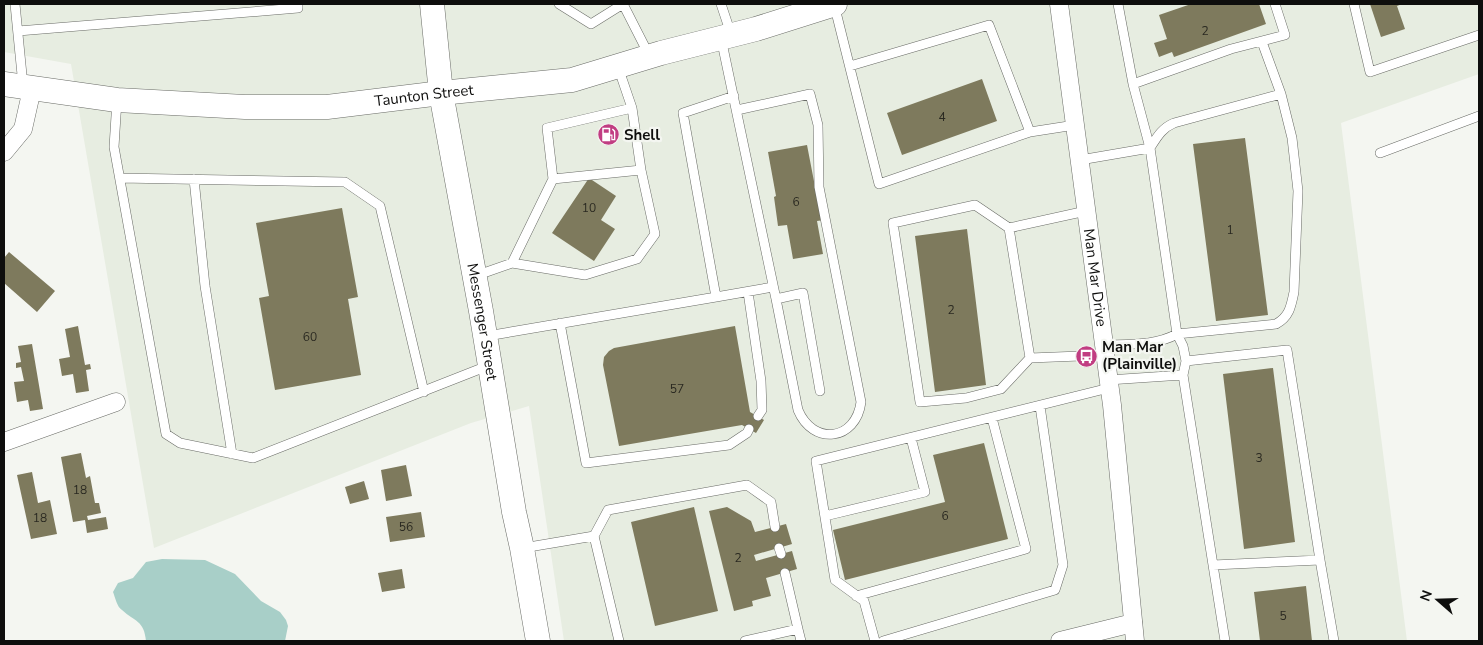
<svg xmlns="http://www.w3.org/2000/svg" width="1483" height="645" font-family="'Nunito Sans',sans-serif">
	<rect width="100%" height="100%" fill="#f4f6f1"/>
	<path fill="#e7ede1" d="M4,4H1479V74L1341,123L1407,641H564L529,406L471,423L154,548L71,64L4,52Z"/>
	<path fill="#a8cfc8" d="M162,559L205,560L235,574L261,601L280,612L286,620L288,626L285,641H146C144,620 135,622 122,610C117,607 115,597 113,592L118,583L133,578L146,562Z"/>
	<path fill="#7e7a5d" d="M1191,4H1259L1266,24L1174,57L1172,52L1159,57L1154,43L1167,39L1159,15Z
		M1370,4H1402L1397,6L1405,29L1381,37Z
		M982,79L997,121L902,155L887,113Z
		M1245,138L1268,315L1216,321L1193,144Z
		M807,145L818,202L824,220L817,221L823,254L793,259L787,225L778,226L774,197L776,196L768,152Z
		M589,178L616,196L601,220L615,229L594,261L552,233Z
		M342,208L358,297L348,299L361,375L275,390L259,298L269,296L256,223Z
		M967,229L986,385L935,392L915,236Z
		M9,252L55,291L37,312L4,283V258Z
		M78,326L85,365L90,364L91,369L86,370L89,391L76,393L73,374L62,376L59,359L70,357L65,329Z
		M735,326L750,412L764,420L756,433L742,425L619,446L603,365L604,357L609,351L614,348Z
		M32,344L43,409L30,411L28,400L17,402L14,382L24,381L21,367L16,368V363L21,362L18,346Z
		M1273,368L1295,542L1244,549L1223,374Z
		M984,443L1008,539L845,580L833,530L945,502L933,455Z
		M81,453L86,478L90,476L95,503H99L101,513L87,516L88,520L106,517L108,529L87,533L85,520L73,522L61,457Z
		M406,465L412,496L386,501L381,470Z
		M32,472L38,503L50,500L57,534L31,539L17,475Z
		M364,481L369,499L350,504L345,487Z
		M694,507L718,611L655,626L631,522Z
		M727,507L751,521L755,532L786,524L792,544L754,555L756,561L792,551L797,569L766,578L771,596L752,601L753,606L734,611L709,511Z
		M421,512L425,537L390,542L386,517Z
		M402,569L405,588L382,592L378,573Z
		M1306,586L1312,641H1260L1254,592Z"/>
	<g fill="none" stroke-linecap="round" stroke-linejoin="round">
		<defs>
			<path id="lane" d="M15,4L23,85
				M559,4L591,24L623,4
				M623,4L649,55
				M721,4L731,34
				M834,4L879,184L1030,132L1075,125
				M1354,4L1370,72L1479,35
				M18,31L298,8V4
				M721,38L776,299L803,293L820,391
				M850,66L989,25L1030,132
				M1133,84L1231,49L1285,35L1275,4
				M734,96L683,113L716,297L773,287
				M117,100L114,147L166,434L180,443L253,458L490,365
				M737,110L810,94L818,125L819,187L861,402C856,441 813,446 798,410L776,299
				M1380,153L1479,116
				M1080,160L1150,148L1133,84L1118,4
				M120,178L345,182L380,206L424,392
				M194,179L205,286L232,454
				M553,179L547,128L632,108
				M1086,211L1009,228L1030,358L1105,355
				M1009,228L975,205L893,223L920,402L966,398L1001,389L1030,358
				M512,263L585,275L637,259L655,234L641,170
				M475,276L512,263L553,179L641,170L632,108L618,67
				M748,292L761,381L762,410L758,416
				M560,323L586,463L729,445L747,433L749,429
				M487,336L716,297
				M1104,345C1129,344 1155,346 1177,334L1150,148C1157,137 1162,128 1174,123L1281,94
				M1186,361L1183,346L1177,334L1276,324C1289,317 1291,307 1294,292L1298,191L1292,138L1281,94L1262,42
				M1183,375L1186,361L1287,350L1320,560L1213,565
				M1108,380L1183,375L1225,641
				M825,516L925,492L911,438
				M594,536L608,510L747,485L771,502L775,527
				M523,548L594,536L619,641
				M779,548L781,554
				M1320,560L1334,641
				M785,573L798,629
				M856,596L1026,549L992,418
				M745,641L798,629L801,641
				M875,641L864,601L835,580L816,461L1109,388
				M883,641L1055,590L1063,565L1040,406"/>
			<g id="street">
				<path id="s1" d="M1059,4L1112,405L1135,641"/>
				<path d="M4,152L23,129L32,89"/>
				<path d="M4,442L116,402"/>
				<path d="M1060,641L1133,623"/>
			</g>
			<g id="secondary">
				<path id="s2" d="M432,4L441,93L481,311L514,512L522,548L538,641"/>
				<path id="s3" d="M4,84L117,100L245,107H327L441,93L572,80L661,53L756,29L835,4"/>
			</g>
		</defs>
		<use href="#lane" stroke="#696b66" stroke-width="10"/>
		<use href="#street" stroke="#696b66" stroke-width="19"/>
		<use href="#secondary" stroke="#696b66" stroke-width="25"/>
		<use href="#lane" stroke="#fff" stroke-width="9"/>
		<use href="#street" stroke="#fff" stroke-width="18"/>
		<use href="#secondary" stroke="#fff" stroke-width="24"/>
	</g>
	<defs>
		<symbol id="fuel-disc" viewBox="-11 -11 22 22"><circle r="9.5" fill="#c13d82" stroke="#f4f6f1"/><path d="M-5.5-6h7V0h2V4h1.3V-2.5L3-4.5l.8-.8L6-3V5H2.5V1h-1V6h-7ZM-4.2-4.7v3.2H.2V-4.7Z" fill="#fff"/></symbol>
		<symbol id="bus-disc" viewBox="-11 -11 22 22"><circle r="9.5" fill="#c13d82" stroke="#f4f6f1"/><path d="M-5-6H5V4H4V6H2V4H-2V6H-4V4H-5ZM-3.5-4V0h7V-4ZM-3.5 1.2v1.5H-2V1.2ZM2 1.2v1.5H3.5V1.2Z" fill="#fff"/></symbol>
	</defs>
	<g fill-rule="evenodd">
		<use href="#fuel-disc" x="596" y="122" width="25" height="25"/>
		<use href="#bus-disc" x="1074" y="344" width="25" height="25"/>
	</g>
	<g text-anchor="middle" stroke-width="4.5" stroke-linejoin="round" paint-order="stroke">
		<g font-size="12" fill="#2a2921">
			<text x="1205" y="35">2</text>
			<text x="942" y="121">4</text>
			<text x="796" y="206">6</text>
			<text x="589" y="212">10</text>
			<text x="1230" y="234">1</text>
			<text x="951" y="314">2</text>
			<text x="310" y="341">60</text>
			<text x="677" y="393">57</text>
			<text x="1259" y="462">3</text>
			<text x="80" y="494">18</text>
			<text x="945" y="520">6</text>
			<text x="40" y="522">18</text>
			<text x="406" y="531">56</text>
			<text x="738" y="562">2</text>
			<text x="1283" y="620">5</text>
		</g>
		<g font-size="15" fill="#0e0e0d" stroke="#f4f6f1">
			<text dy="5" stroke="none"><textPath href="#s3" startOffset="422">Taunton Street</textPath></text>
			<text dy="5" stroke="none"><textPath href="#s1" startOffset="276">Man Mar Drive</textPath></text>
			<text dy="5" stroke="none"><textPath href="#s2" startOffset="322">Messenger Street</textPath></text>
		</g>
		<g font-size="15" font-weight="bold" fill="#0e0e0d" stroke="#f4f6f1" text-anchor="start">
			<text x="624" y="140">Shell</text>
			<text x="1102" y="352">Man Mar<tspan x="1102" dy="17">(Plainville)</tspan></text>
		</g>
	</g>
	<rect width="1483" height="645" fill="none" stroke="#0e0e0d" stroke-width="10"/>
	<g transform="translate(1438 600) rotate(290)" stroke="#f4f6f1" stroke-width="4" paint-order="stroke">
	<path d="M0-4L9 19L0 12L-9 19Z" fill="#0e0e0d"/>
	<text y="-8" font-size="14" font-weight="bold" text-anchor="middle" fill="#0e0e0d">N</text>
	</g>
</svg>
